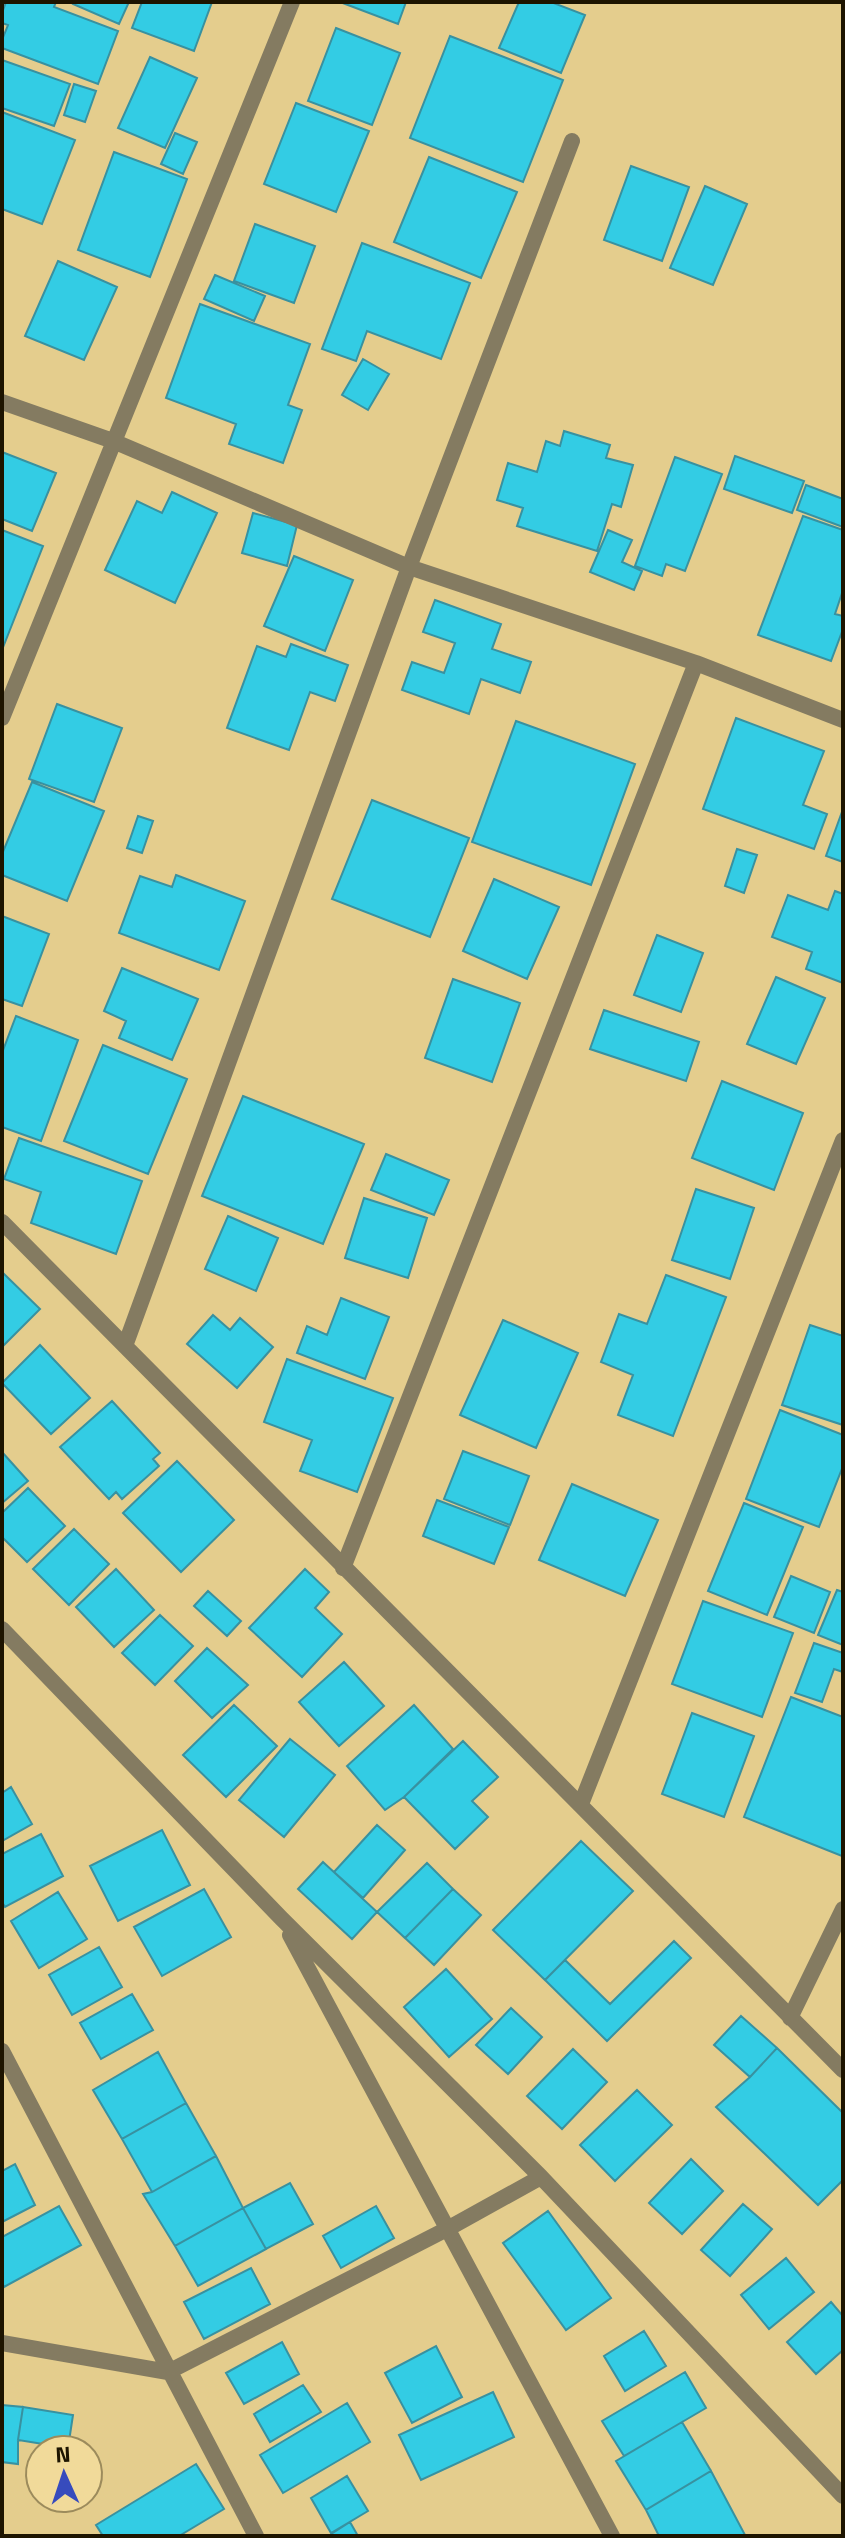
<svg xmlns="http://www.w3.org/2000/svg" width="845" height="2538" font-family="'Titillium Web',sans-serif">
	<rect width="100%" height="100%" fill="#e4cd8d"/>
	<path fill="#33cce4" stroke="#3891a0" stroke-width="2" d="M6,2H56L54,7L118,31L98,84L2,48V40L8,25L2,23V13Z
		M74,2H129L119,24L73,4Z
		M142,2H212L194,51L132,28Z
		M340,2H406L398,24Z
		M519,2H551L585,15L561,73L499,48Z
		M336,28L400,53L372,125L308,101Z
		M450,36L563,80L523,182L410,138Z
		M150,57L197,78L165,148L118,128Z
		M2,60L70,84L54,126L2,108Z
		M74,84L96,91L85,122L64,115Z
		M296,103L369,131L336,212L264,184Z
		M2,112L75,140L42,224L2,209Z
		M175,133L197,142L183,174L161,164Z
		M114,152L187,179L150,277L78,250Z
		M429,157L517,192L481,278L394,242Z
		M631,166L689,187L662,261L604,240Z
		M705,186L747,204L713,285L670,268Z
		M255,224L315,246L294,303L234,281Z
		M362,243L470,283L441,359L367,331L356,361L322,349Z
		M58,261L117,287L84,360L25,336Z
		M215,275L265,296L254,321L204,299Z
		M200,304L310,344L288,405L302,410L283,463L229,444L236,424L166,398Z
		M363,359L389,374L368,410L342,395Z
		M564,431L610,445L606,458L633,465L621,507L612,504L597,551L517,526L523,508L497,500L508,463L537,472L546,441L560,446Z
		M2,452L56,473L32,531L2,519Z
		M735,456L804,481L792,513L724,489Z
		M675,457L722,474L685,571L666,564L662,576L635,566Z
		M806,485L843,499V527L797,510Z
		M172,492L217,513L175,603L105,570L137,501L162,513Z
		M253,513L297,525L287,566L242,553Z
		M803,516L843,530V590L835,614L843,616V629L831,661L758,635Z
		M2,530L43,546L2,650Z
		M608,530L632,540L622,562L642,571L634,590L590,572Z
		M294,556L353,580L325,651L264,626Z
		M435,600L501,624L492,649L531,662L520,693L481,679L469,714L402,690L412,662L444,673L455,643L423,632Z
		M291,644L348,665L335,701L310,692L289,750L227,728L257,646L286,657Z
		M57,704L122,728L94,802L29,779Z
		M736,718L824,751L803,805L827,814L814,849L703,809Z
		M516,721L635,764L591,885L472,842Z
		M32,782L104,811L67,901L2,875V854Z
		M372,800L469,838L430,937L332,899Z
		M843,809V862L826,856Z
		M138,816L153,821L142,853L127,848Z
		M737,849L757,855L744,893L725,886Z
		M176,875L245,901L219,970L119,933L140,876L172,887Z
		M494,879L559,907L527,979L463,951Z
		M835,891L843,894V983L806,969L812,952L772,937L788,895L828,910Z
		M2,916L49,934L22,1006L2,999Z
		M657,935L703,953L681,1012L634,995Z
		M122,968L198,999L172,1060L119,1038L126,1021L104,1011Z
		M776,977L825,998L796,1064L747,1044Z
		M453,979L520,1003L492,1082L425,1058Z
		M604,1010L699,1042L686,1081L590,1049Z
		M16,1016L78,1040L41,1141L2,1127V1053Z
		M103,1045L187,1079L148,1174L64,1141Z
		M722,1081L803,1113L774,1190L692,1158Z
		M243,1096L364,1144L323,1244L202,1196Z
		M19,1138L142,1181L116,1254L31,1223L41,1192L4,1179Z
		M386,1154L449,1180L434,1215L371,1190Z
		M696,1189L754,1208L730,1279L672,1260Z
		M364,1198L427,1218L408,1278L345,1258Z
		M228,1216L278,1238L256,1291L205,1269Z
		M2,1272L40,1309L2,1347Z
		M666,1275L726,1297L673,1436L618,1415L633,1375L601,1362L619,1314L647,1324Z
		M341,1298L389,1317L365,1379L297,1353L307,1326L327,1335Z
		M213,1315L230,1330L240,1318L273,1347L237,1388L187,1344Z
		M503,1320L578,1353L536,1448L460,1415Z
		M810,1325L843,1336V1425L782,1405Z
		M40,1345L90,1398L51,1434L2,1383Z
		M287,1359L393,1398L357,1492L300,1471L312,1440L264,1422Z
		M112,1401L160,1453L153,1459L159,1466L122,1499L116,1492L109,1499L60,1447Z
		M780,1410L843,1435V1466L819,1527L746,1499Z
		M463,1451L529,1476L510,1525L444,1499Z
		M2,1452L28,1481L2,1503Z
		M177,1461L234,1520L181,1572L123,1513Z
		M572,1484L658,1520L625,1596L539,1560Z
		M28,1488L65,1526L27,1562L2,1537V1513Z
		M437,1500L509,1527L494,1564L423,1536Z
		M744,1503L803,1527L767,1615L708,1591Z
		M74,1529L109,1564L69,1605L33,1569Z
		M116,1569L154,1610L114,1647L76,1607Z
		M305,1569L329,1592L315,1608L342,1634L302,1677L249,1628Z
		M791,1576L830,1592L814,1633L774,1617Z
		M837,1590L843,1592V1645L818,1635Z
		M208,1591L241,1621L227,1636L194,1606Z
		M703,1601L793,1633L762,1717L672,1684Z
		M160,1615L193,1646L155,1685L122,1653Z
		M814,1643L843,1653V1672L834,1669L822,1702L795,1693Z
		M207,1648L248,1685L212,1718L175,1681Z
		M344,1662L384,1706L339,1746L299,1702Z
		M791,1697L843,1717L842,1856L744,1817Z
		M234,1705L277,1746L226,1797L183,1755Z
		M414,1705L453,1749L404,1797L385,1810L347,1766Z
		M692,1713L754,1736L724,1817L662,1794Z
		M290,1739L335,1775L284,1837L239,1800Z
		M463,1741L498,1777L472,1801L488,1817L455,1849L404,1797Z
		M11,1787L32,1824L2,1841V1793Z
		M377,1825L405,1850L363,1898L334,1872Z
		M162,1830L190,1885L118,1921L90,1866Z
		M41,1834L63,1876L5,1907L2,1902V1854Z
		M581,1841L633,1891L545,1980L493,1930Z
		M323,1862L377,1912L352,1939L298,1889Z
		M427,1863L453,1889L405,1938L377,1912Z
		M204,1889L231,1937L162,1976L134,1927Z
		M453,1889L481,1915L434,1965L405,1938Z
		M58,1892L87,1939L39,1968L11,1921Z
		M674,1941L691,1958L607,2041L545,1980L565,1960L610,2004Z
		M99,1947L122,1987L72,2015L49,1975Z
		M446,1969L492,2019L449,2057L404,2007Z
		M132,1994L153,2030L101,2059L80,2023Z
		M511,2008L542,2037L508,2074L476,2045Z
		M741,2016L777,2048L750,2077L714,2045Z
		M777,2048L843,2113V2180L818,2205L716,2107L750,2077Z
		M573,2049L607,2082L562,2129L527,2096Z
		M158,2052L186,2103L122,2139L93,2090Z
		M637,2090L672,2125L615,2181L580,2145Z
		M186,2103L216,2156L152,2192L122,2139Z
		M216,2156L243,2208L175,2246L143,2194L152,2192Z
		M691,2159L723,2191L682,2234L649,2203Z
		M15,2164L35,2205L2,2222V2171Z
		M290,2183L313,2224L266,2249L243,2208Z
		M743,2204L772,2229L730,2276L701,2250Z
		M59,2206L81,2245L4,2287L2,2282V2237Z
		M376,2206L394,2238L341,2268L323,2236Z
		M243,2208L266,2249L198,2286L175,2246Z
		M548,2211L611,2298L566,2330L503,2243Z
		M786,2258L814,2292L769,2329L741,2295Z
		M251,2268L270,2304L204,2339L184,2302Z
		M831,2302L843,2316V2350L816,2374L787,2342Z
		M644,2331L666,2366L625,2391L604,2356Z
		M282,2342L299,2374L244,2404L226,2373Z
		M436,2346L462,2397L412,2423L385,2373Z
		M685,2372L706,2408L624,2456L602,2421Z
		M303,2385L321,2412L270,2442L254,2414Z
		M493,2392L514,2437L421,2480L399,2435Z
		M347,2403L370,2442L283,2493L260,2455Z
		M2,2405L23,2407L18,2440V2464L2,2462Z
		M23,2407L73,2415L68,2448L18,2440Z
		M682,2422L711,2471L646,2510L616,2461Z
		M196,2464L224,2509L179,2536H103L96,2525Z
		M711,2471L745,2535L659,2536L646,2510Z
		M347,2476L368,2511L331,2533L311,2498Z
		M350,2522L358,2536H328Z"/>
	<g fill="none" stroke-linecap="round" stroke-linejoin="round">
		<path stroke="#847b61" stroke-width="16" d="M2,402L113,441L409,567L696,663L843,720
			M2,718L292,2
			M2,1222L843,2070
			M125,1346L409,567L572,141
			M343,1568L696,663
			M2,1629L281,1918L541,2177L843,2496
			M581,1804L843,1140
			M290,1935L612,2536
			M790,2018L843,1909
			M2,2051L256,2536
			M2,2343L168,2372L449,2228L541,2177"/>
	</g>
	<rect width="845" height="2538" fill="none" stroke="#1d1400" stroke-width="8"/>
	<g transform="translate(64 2474) rotate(357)"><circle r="38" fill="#f1da9a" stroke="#9c8b5c" stroke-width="2"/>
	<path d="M0-6L14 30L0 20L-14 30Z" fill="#374bbd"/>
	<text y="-12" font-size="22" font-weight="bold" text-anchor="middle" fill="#1d1400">N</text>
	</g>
</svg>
